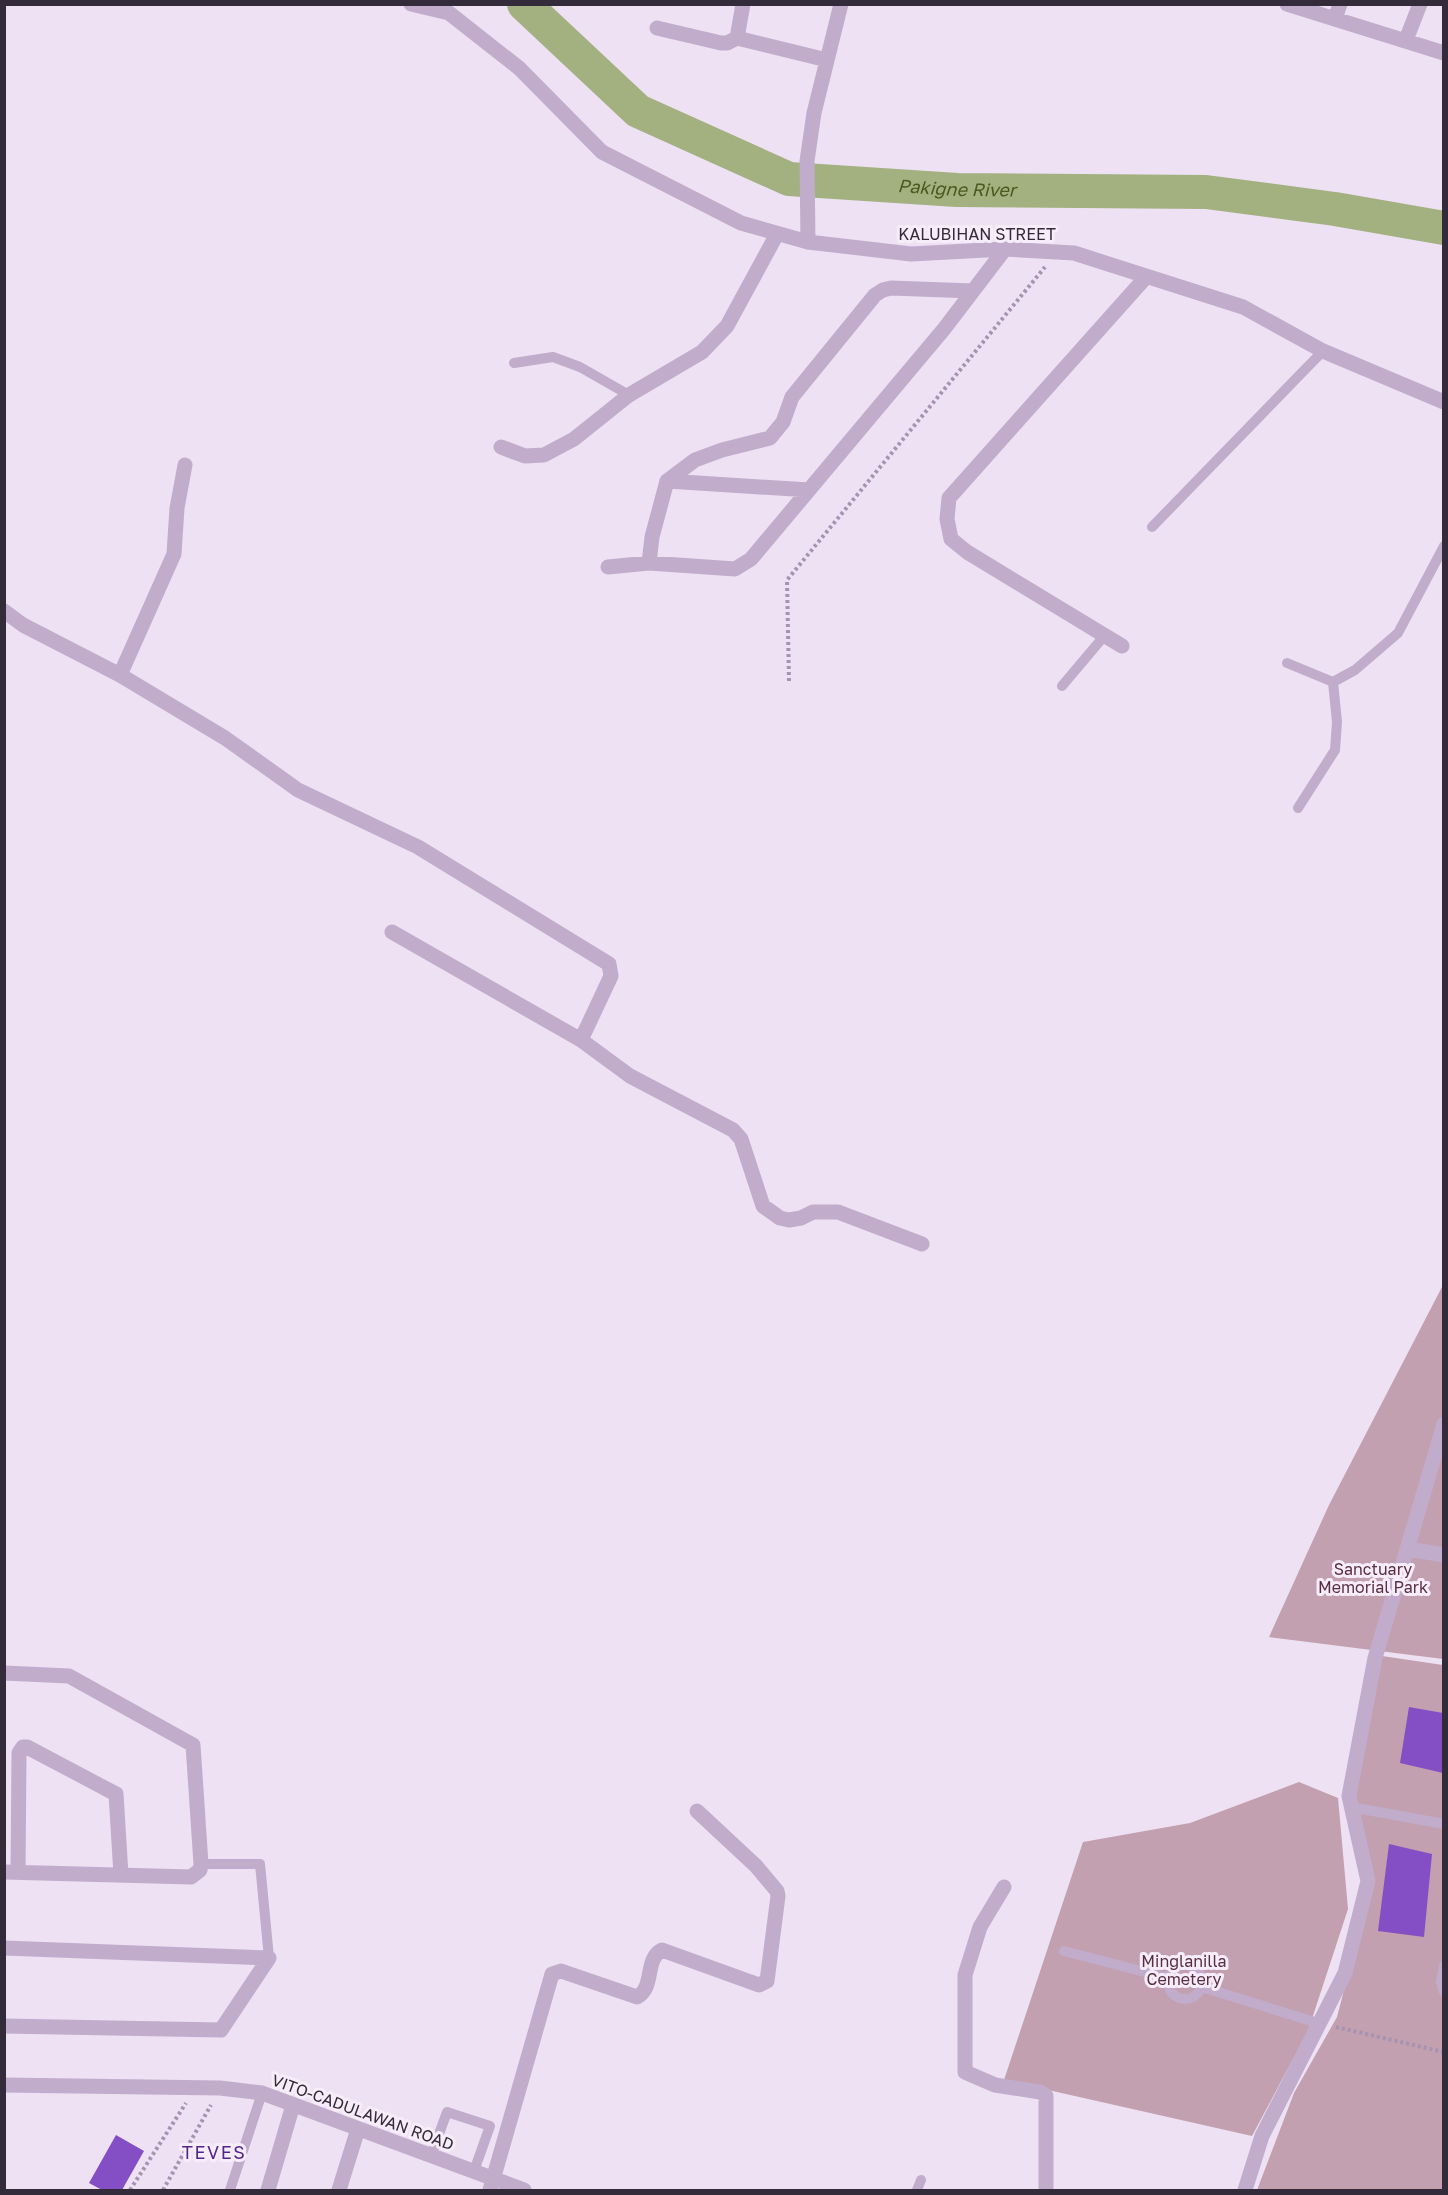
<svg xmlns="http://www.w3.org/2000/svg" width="1448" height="2195" font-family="'Golos Text',sans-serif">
	<rect width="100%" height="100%" fill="#eee1f3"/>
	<path fill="#c2a0af" d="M1443,1285V1659L1269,1637L1329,1505Z
		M1382,1656L1443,1665V2190H1257L1294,2093L1337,2017L1373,1878L1354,1797Z
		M1299,1782L1338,1798L1348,1909L1308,2031L1252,2136L1004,2080L1083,1842L1190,1823Z"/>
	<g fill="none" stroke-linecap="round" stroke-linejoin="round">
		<path stroke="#a3b080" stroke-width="34" id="s1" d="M524,4L638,111L789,179L957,190L1206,192L1335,209L1444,228"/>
	</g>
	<path fill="#844ec4" d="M1409,1707L1443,1713V1773L1400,1763Z
		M1389,1844L1432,1854L1424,1937L1378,1931Z
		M116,2135L144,2151L122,2190H102L89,2183Z"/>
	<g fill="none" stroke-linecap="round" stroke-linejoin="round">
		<path stroke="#a792b2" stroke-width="4" stroke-dasharray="3 3" stroke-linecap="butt" d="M789,681L787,580L1045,267
			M1336,2027L1444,2052
			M130,2190L186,2103
			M163,2190L211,2105"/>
		<path stroke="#c1accc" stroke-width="10" d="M514,363L553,357L580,367L629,395
			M1152,527L1323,351
			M1287,663L1333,682L1355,670L1398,633L1444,546
			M1062,686L1105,635
			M1298,808L1335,750L1337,722L1333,682
			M1351,1807L1444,1824
			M201,1864H260L269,1958
			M1064,1951L1168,1978
			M1168 1982a17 17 0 1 1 34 0a17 17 0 1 1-34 0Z
			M1444,1965L1441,1982L1444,1992
			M1202,1987L1321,2024
			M431,2156L447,2112L490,2126L474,2171
			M230,2190L262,2093
			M917,2190L921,2180"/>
		<path stroke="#c1accc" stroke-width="15" d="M743,4L737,38L827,60
			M1287,4L1444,53
			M1335,19L1340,4
			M657,28L721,43H727L737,38
			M1406,40L1420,4
			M808,242L807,161L814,113L841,4
			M501,447L525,456L544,455L574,439L629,395L702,352L727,326L777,234
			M667,481L809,490
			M649,563L652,537L667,481L695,460L722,450L770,438L783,422L792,397L875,295L883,290L891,288L973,291
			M608,567L649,563L735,569L751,559L944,329L1005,249
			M4,611L23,625L120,675L225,738L298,790L418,847L609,964L611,976L581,1040
			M1122,646L967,552L951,539L947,519L949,498L1146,277
			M120,675L174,554L177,508L185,465
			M392,932L581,1040L630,1076L733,1130L741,1139L763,1206L780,1218L789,1220L801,1218L813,1212H838L922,1244
			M1408,1549L1444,1555
			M4,1673L69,1676L193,1745L201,1864L200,1870L191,1877L4,1872
			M18,1872L19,1753L23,1747H27L116,1794L121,1875
			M1004,1887L980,1927L965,1975V2072L995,2085L1040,2092L1046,2096V2190
			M4,1948L269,1958
			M4,2026L221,2030L269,1958
			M268,2190L293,2105
			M339,2190L358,2129
			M490,2190L552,1974L561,1971L637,1997C655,1988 644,1959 662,1950L759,1985L767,1981L778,1896L777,1891L756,1866L697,1811
			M1245,2190L1262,2136L1345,1973L1368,1881L1349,1796L1375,1658L1444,1424"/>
		<path stroke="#c1accc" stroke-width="15" d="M411,4L449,13L519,68L602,152L741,223L808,242L911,254L1005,249L1074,253L1243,307L1323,351L1444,402
			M4,2085L220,2088L262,2093L524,2190"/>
	</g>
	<g text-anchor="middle" stroke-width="6" stroke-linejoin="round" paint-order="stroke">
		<g font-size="16" fill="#332b3a" stroke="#f7edfa">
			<text x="977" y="240">KALUBIHAN STREET</text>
			<text transform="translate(363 2112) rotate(20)" y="6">VITO-CADULAWAN ROAD</text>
		</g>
		<g font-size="16" fill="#582f40" stroke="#f7edfa">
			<text x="1373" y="1575">Sanctuary<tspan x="1373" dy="18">Memorial Park</tspan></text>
			<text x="1184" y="1967">Minglanilla<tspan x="1184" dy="18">Cemetery</tspan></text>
		</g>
		<g font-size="18" font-style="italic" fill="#4a5b21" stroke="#f7edfa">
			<text dy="6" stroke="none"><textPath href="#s1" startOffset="490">Pakigne River</textPath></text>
		</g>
		<g font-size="18" letter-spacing="1.5" fill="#522588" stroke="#f7edfa">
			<text x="214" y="2159">TEVES</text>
		</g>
	</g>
	<rect width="1448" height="2195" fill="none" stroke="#332b3a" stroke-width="12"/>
</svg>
